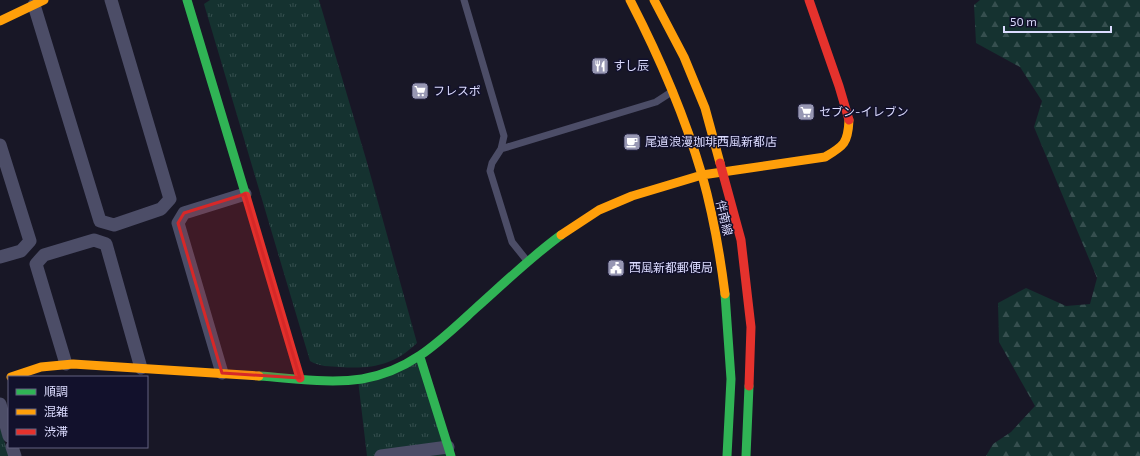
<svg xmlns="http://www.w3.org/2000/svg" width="1140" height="456" font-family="'Exo 2','Noto Sans JP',sans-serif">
	<defs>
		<pattern id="grass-tufts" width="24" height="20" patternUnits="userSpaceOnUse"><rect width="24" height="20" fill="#153230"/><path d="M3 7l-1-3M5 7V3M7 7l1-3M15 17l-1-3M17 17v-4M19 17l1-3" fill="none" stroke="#364f4f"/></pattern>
		<pattern id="forest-firs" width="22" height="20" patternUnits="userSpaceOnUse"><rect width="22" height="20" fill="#153230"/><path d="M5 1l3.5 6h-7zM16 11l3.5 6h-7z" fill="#364f4f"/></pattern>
	</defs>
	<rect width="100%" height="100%" fill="#181726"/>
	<path fill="url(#grass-tufts)" d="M210,0H319L366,159L417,343C393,366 371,369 340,367C329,366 320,367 310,361L204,4Z
		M420,357L451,456H367L358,380Z
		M0,427L9,456H0Z"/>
	<path fill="url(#forest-firs)" d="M980,0H1140V456H986L993,444L1011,432L1035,406L999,342L998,303L1026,288L1066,306L1090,304L1097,278L1034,127L1042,101L1020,67L976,43L974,5Z"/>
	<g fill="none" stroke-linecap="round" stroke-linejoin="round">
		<path stroke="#4c4d67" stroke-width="7" d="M464,0L504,136L501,149L492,163L490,171L512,242L528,262
			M501,149L656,102L673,91"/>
		<path stroke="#4c4d67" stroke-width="13" d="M34,5L100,221L114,225L161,209L170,199L111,0
			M0,145L30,241L21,251L0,257
			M66,364L36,264L44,255L94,240L106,244L141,368
			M222,373L178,223L184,213L245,194
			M0,404L9,436
			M12,447L15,456
			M381,456L448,447"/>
		<path stroke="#30b455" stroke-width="9" d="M187,0L246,196
			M725,294L731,379L727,456
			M420,357L451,456
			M259,376C293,378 328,384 362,379C411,371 441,340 476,308C504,283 531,257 561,235
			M746,456L749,386"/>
		<path stroke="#ff9f0a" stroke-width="9" d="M630,0C659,56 684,114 702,175C713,214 720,254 725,294
			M654,0L684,57L705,108L720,163
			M0,21L44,0
			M561,235L599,210L632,196L702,175L825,157C844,146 848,143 849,120
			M11,377L41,367L73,364L259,376"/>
		<path stroke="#e5322d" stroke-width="9" d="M809,0L839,86L849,120
			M720,163L741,240L751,327L749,386
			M246,196L300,378"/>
	</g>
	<path fill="#d62828" fill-opacity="0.2" stroke="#d62828" stroke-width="3" stroke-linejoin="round" d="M245,194L300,378L222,373L178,223L184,213Z"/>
	<defs>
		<symbol id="restaurant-square" viewBox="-11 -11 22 22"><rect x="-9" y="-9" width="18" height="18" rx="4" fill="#9797b3" stroke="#12112c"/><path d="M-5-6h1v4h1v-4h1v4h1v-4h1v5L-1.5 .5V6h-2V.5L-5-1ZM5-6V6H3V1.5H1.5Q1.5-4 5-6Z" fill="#fff"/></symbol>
		<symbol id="supermarket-square" viewBox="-11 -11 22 22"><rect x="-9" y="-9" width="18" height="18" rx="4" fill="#9797b3" stroke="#12112c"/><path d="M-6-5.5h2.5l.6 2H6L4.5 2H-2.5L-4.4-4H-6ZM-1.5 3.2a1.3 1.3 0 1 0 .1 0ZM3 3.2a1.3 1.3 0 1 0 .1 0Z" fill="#fff"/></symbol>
		<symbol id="cafe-square" viewBox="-11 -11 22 22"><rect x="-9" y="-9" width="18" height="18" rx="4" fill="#9797b3" stroke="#12112c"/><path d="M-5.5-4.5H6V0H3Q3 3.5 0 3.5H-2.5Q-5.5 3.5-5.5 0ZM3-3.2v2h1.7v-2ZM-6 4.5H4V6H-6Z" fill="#fff"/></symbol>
		<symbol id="civic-square" viewBox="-11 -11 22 22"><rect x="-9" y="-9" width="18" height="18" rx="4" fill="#9797b3" stroke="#12112c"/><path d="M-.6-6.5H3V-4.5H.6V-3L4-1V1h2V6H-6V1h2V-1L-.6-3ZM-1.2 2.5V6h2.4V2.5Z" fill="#fff"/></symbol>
	</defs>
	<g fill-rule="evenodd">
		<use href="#restaurant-square" x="590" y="56" width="20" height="20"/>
		<use href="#supermarket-square" x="410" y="81" width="20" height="20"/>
		<use href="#supermarket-square" x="796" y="102" width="20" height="20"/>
		<use href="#cafe-square" x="622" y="132" width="20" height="20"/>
		<use href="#civic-square" x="606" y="258" width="20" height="20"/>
	</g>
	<g text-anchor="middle" stroke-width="3" stroke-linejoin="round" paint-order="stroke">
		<g font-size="12" fill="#dcdcff" stroke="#12112c" text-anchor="start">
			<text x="613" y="70">すし辰</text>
			<text x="433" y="95">フレスポ</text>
			<text x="819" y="116">セブン-イレブン</text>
			<text x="645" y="146">尾道浪漫珈琲西風新都店</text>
			<text x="629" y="272">西風新都郵便局</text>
		</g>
		<g font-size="12" fill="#dcdcff" stroke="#12112c">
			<text transform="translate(724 218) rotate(77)" y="4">伴南線</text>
		</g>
	</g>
	<rect x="8" y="376" width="140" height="72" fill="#12112c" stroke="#636280"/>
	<rect x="16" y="389" width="20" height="6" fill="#30b455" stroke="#636280"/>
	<text x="44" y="396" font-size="12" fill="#dcdcff">順調</text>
	<rect x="16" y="409" width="20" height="6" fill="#ff9f0a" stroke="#636280"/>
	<text x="44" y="416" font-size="12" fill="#dcdcff">混雑</text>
	<rect x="16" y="429" width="20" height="6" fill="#e5322d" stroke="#636280"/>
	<text x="44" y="436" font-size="12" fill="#dcdcff">渋滞</text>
	<path d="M1004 26v6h107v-6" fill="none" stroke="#dcdcff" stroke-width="2"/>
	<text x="1010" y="26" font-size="12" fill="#dcdcff" stroke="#12112c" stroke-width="3" paint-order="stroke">50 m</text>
</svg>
